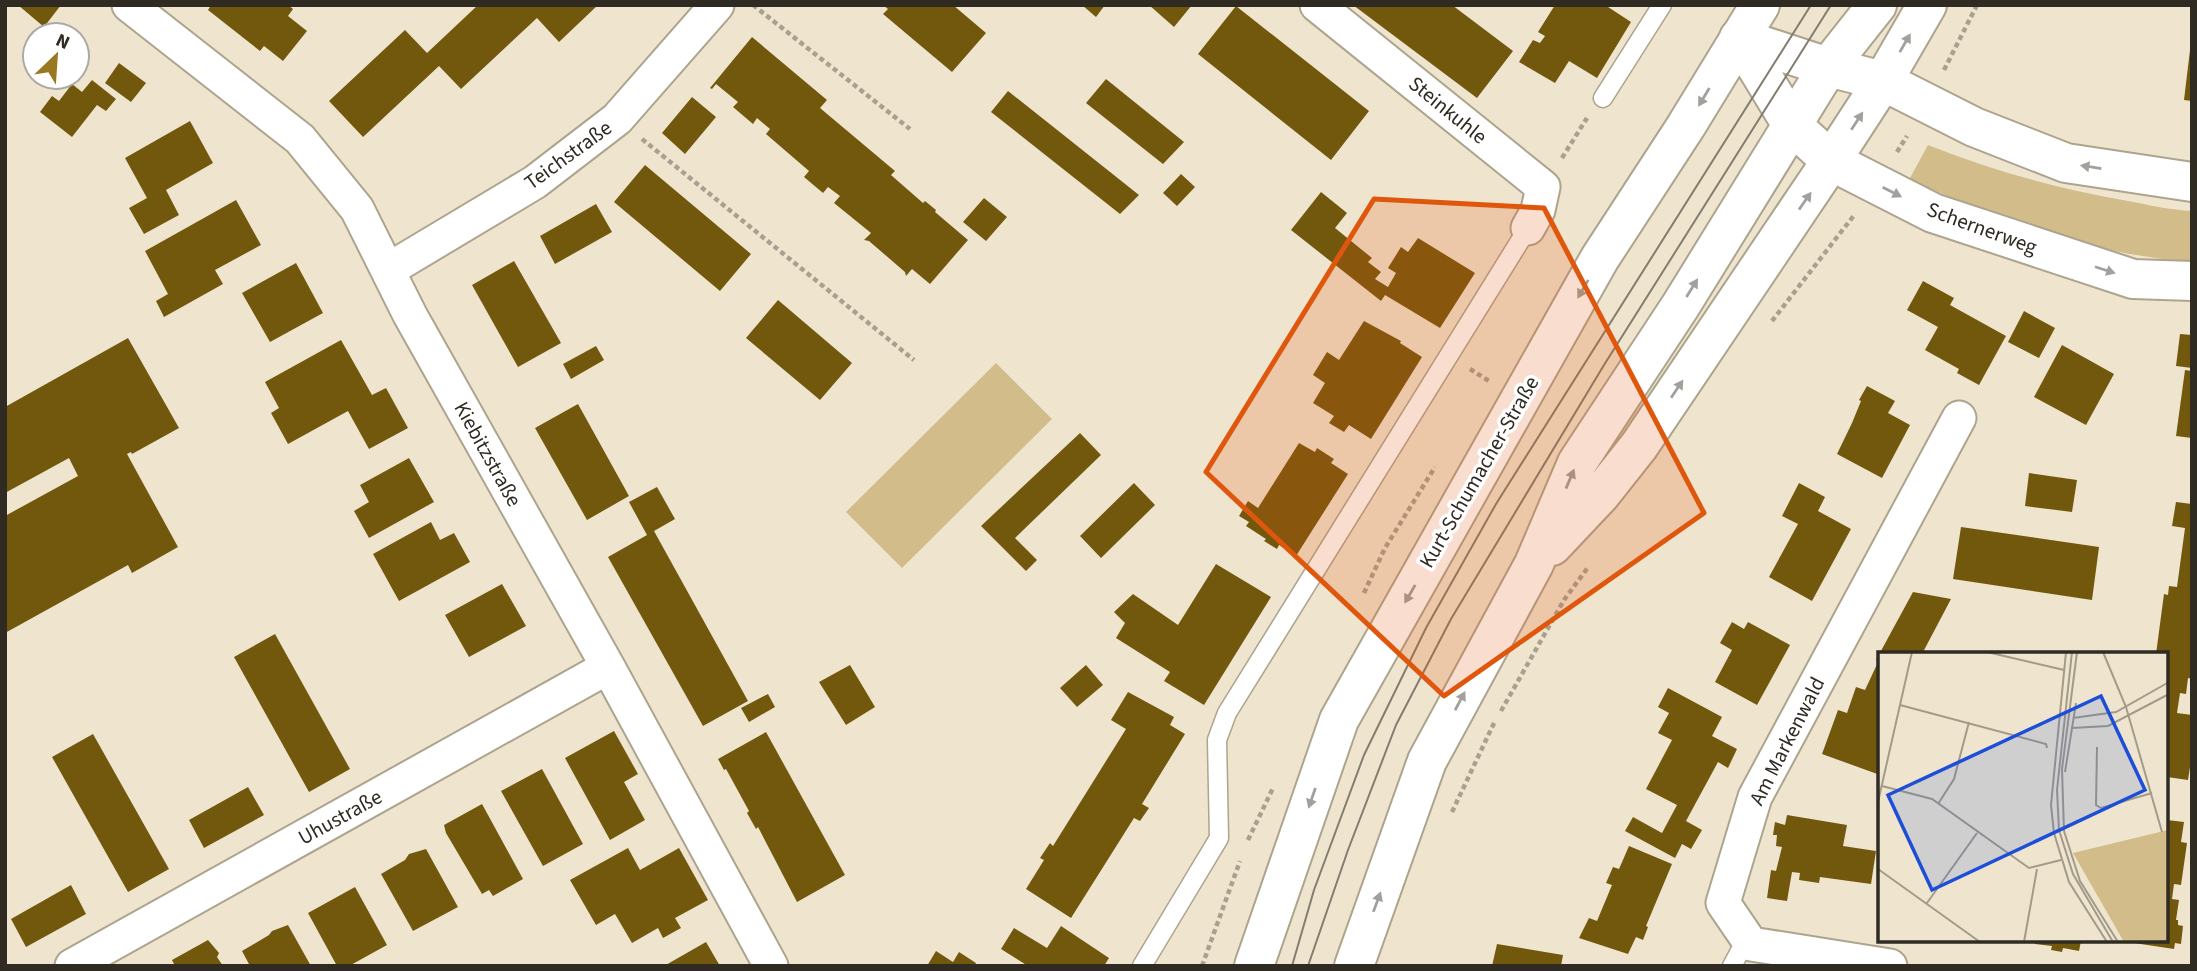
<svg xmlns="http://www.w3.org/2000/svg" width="2197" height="971" font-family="'Source Sans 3',sans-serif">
	<rect width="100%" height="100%" fill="#efe5cf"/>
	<path fill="#d1bc8a" d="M1928,145C1993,171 2059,189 2128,201C2149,205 2170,210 2192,211V262C2113,256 2036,233 1964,202C1946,195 1926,188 1910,178Z
		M996,363L1052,419L902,568L846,512Z"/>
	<path fill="#72580d" d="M18,5H61L44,27Z
		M211,5H288L293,9L288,16L307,31L283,61L264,46L260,51L208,10Z
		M478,5H598L559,42L537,18L461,89L439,66L363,137L329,101L405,30L427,53Z
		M883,5H953L986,33L952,72L883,14L888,9Z
		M1082,5H1105L1096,17Z
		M1149,5H1192L1174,27Z
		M1353,5H1452L1513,51L1477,98Z
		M1555,5H1605L1631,22L1597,78L1569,61L1555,83L1519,62L1533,40L1540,43L1545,36L1538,32Z
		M1236,6L1369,111L1331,160L1198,54Z
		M752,37L827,100L820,108L895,171L891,175L923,203L925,201L936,210L935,212L968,240L930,284L912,269L906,276L905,272L869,241L864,240L871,233L834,203L840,196L828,187L823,193L804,177L809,171L766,134L770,129L757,118L753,124L733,107L738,102L716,84L712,89L710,88Z
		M2190,50H2192V101L2184,100Z
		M119,63L146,83L131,102L105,83Z
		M1106,79L1184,142L1163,164L1086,103Z
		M92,80L116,99L106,111L97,105L72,137L40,112L52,96L59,101L72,84L82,92Z
		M1008,91L1139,195L1120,214L991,112Z
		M692,97L716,117L685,154L662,133Z
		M190,121L213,163L166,190L179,215L144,234L129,208L147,198L125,158Z
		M645,165L751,254L720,291L614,202Z
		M1181,174L1195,187L1177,206L1163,193Z
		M1321,192L1347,213L1335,228L1372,258L1368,262L1381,272L1375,279L1388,287L1396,273L1388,268L1401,247L1408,252L1418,238L1475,273L1440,328L1385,295L1381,301L1291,230Z
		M984,198L1007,217L986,241L963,222Z
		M236,200L261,245L215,270L223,284L164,317L156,301L168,294L145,251Z
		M596,204L612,232L555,264L540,236Z
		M514,261L561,343L518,367L472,285Z
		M296,263L323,313L270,342L242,293Z
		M1923,281L1954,298L1950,305L2006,336L1979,385L1957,373L1959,369L1925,350L1938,327L1907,310Z
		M778,300L852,363L820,400L746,338Z
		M2024,311L2055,328L2039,358L2008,342Z
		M1364,321L1401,341L1400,343L1422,357L1371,439L1349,425L1344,432L1329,423L1334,416L1313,403L1325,383L1313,375L1327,352L1339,360Z
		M2180,334L2192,335V368L2176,366Z
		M128,338L179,428L132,454L131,452L127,454L178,547L132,573L128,565L5,633V516L78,476L69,458L5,493V407Z
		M341,340L372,395L386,388L408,428L369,449L348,411L288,444L271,413L279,408L265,382Z
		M2062,345L2114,374L2086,425L2034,397Z
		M596,346L604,360L571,379L563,364Z
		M2185,370L2192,371V438L2176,436Z
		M1867,386L1895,401L1888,413L1910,425L1882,478L1837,454L1852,423L1861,401L1859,400Z
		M578,404L629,496L587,520L535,428Z
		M1080,433L1101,455L1015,538L1037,560L1026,571L981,526Z
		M1299,443L1315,452L1317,448L1334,459L1331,463L1348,474L1296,556L1279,545L1277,549L1264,541L1266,539L1246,526L1249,522L1239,516L1248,501L1258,508Z
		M409,458L434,502L369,538L354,511L369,502L360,485Z
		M2029,473L2077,480L2072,512L2025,506Z
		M1134,483L1155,505L1101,558L1080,536Z
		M1799,483L1825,497L1818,511L1851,529L1812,601L1769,577L1798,524L1782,516Z
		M657,487L675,519L654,531L748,701L703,726L608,557L647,535L629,502Z
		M2176,502L2192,504V679L2188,678L2186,694L2180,693L2177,713L2192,715V754L2188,780L2167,777V654H2156L2164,594L2168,595L2169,586L2177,587L2185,528L2172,526Z
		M431,522L440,540L454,533L470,562L399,601L373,554Z
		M1961,527L2099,547L2092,600L1953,579Z
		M1216,564L1271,597L1204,705L1164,681L1170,672L1116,638L1125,623L1114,612L1133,594L1178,625Z
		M502,584L526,626L469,657L445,615Z
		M1913,592L1951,599L1922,654H1880V775L1822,754L1838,710L1847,713L1856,687L1865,690L1879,660H1876Z
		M1732,622L1744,629L1748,622L1790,645L1757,705L1715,682L1732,650L1720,643Z
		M275,634L350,769L309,792L234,657Z
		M850,665L875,707L846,725L819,682Z
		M1086,665L1103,685L1077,707L1060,688Z
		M1668,688L1722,717L1712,736L1737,749L1728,768L1718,762L1686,821L1702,830L1691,849L1682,844L1675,858L1625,831L1633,817L1662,833L1677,805L1646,789L1672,740L1658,733L1669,713L1658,707Z
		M1128,692L1174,717L1170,725L1185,734L1142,804L1149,808L1140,821L1134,818L1071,918L1026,889L1044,860L1040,858L1050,843L1053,846L1126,729L1111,720Z
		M768,694L775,707L749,722L741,708Z
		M614,731L638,774L624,782L645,820L610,840L565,758Z
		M766,732L845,875L797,902L758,827L756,829L747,813L749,811L726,769L724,770L718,759Z
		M93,734L169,869L128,892L52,757Z
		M542,769L583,844L543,866L501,791Z
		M248,787L264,815L204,848L189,820Z
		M482,804L523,879L493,896L489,890L482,894L446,833L444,825Z
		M1787,815L1847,825L1843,846L1876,851L1871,884L1820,877L1819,883L1799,880L1800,873L1792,872L1787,901L1767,898L1771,870L1776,871L1782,847L1776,846L1777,835H1773L1775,822L1785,825Z
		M2167,820L2184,822L2181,842L2187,843L2181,885L2174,884L2172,899L2179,900L2176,920H2178V925L2183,926L2181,944L2175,943L2174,949L2134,943L2167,941Z
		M1629,846L1672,864L1646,926L1648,927L1643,940L1636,937L1628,954L1579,938L1589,918L1597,921L1612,885L1606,883L1613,867L1619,869Z
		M628,848L640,870L679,848L708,900L675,918L681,928L663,938L658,928L632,943L615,914L596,925L570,880Z
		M426,849L458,907L413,931L381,874L405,860L409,854Z
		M71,885L86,914L26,947L11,919Z
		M355,887L387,945L349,966H337L308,913Z
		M288,925L311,966H250L242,951L269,935L272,931Z
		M1061,926L1109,958L1104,966H1028L1001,949L1014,928L1047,948Z
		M208,940L219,953L217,957L223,966H175L172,960Z
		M2035,941H2081L2079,951L2063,948L2062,952L2051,950L2052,946L2035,944Z
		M706,942L720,966H664Z
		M1497,944L1563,955L1561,966H1492Z
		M936,951L953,962L959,952L976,963L975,966H927Z"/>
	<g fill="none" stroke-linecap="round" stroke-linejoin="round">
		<defs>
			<path id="lane" d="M1603,98L1662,5
				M1142,966L1219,838L1217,740L1227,713L1528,228
				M1732,966L1747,938"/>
			<path id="street" d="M129,5L300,139L357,209L410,315L608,667L771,966
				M1317,5L1543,187L1538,210L1528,228
				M388,270L535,182L617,119L717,5
				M72,966L608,667
				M1890,966L1751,944L1723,903L1755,797L1959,418"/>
			<path id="secondary" d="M1739,38L1792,125L1831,161L1933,213L2133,279L2192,281
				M1739,38L1828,67L1883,81L1974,127L2066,163L2192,182"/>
			<path id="primary" d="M1552,546L1601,494L1639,446L1831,161L1883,81L1927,5
				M1254,966L1339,720L1600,258L1686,126L1760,5
				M1354,966L1427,761L1534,564L1577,463L1681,305L1828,67L1877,5"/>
		</defs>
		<use href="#lane" stroke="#ada48e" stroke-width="21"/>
		<use href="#street" stroke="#ada48e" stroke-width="37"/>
		<use href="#secondary" stroke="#ada48e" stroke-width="42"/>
		<use href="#primary" stroke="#ada48e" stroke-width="42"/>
		<path stroke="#a8a190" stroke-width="4.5" stroke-dasharray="5 3.5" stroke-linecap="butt" d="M753,5L910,129
			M1944,70L1977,5
			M642,139L914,360
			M1897,152L1907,136
			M1562,158L1587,118
			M1772,321L1855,214
			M1470,369L1489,381
			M1364,593L1385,548L1435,467
			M1501,711L1564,600L1589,566
			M1452,812L1495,721
			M1248,840L1273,788
			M1202,966L1240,861"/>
		<use href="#lane" stroke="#fff" stroke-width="18"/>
		<use href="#street" stroke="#fff" stroke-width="33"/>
		<use href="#secondary" stroke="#fff" stroke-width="38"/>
		<use href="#primary" stroke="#fff" stroke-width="38"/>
		<path stroke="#847d6f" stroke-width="2" d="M1292,966L1314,890L1364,755L1426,628L1496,504L1811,5
			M1308,966L1348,850L1396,725L1451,619L1604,365L1831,5"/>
	</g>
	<defs><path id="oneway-solid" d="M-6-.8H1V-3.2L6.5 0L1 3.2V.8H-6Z" transform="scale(1.75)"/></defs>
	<g fill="#a1a09c">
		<use href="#oneway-solid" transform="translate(1905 43) rotate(-60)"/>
		<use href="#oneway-solid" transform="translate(1704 97) rotate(121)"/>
		<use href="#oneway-solid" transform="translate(1857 121) rotate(-57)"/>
		<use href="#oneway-solid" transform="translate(2091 167) rotate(-171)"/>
		<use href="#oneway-solid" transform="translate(1892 192) rotate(27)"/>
		<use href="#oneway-solid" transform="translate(1805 201) rotate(-55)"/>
		<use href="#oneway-solid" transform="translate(2105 270) rotate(18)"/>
		<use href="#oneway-solid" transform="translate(1692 288) rotate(-58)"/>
		<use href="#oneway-solid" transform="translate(1583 289) rotate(120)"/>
		<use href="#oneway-solid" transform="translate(1677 389) rotate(-56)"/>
		<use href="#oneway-solid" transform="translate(1570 479) rotate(-67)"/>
		<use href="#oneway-solid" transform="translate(1410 594) rotate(120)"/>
		<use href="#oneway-solid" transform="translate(1460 701) rotate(-62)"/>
		<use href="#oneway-solid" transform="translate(1312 798) rotate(109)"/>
		<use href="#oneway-solid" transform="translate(1377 902) rotate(-70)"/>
	</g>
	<path fill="#df570d" fill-opacity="0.2" stroke="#df570d" stroke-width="5" stroke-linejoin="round" d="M1374,199L1544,208L1704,513L1444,696L1206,472Z"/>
	<g text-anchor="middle" stroke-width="7" stroke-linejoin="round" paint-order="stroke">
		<g font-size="21" fill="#2f2b23" stroke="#fff">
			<text transform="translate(1448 110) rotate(39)" y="7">Steinkuhle</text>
			<text transform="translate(568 155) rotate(-36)" y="7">Teichstraße</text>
			<text transform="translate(1982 228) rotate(20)" y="7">Schernerweg</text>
			<text transform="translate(488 454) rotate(61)" y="7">Kiebitzstraße</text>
			<text transform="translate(1479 472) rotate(-60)" y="7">Kurt-Schumacher-Straße</text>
			<text transform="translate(1787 741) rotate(-63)" y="7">Am Markenwald</text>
			<text transform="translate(340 817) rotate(-29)" y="7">Uhustraße</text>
		</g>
	</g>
	<g transform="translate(1878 652)">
		<rect width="290" height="290" fill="#efe5cf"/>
		<path d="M290,178V290H246L195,201Z" fill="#d1bc8a"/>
		<path fill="none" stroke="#a29b8a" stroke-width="2" d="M109,0L186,18M188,0L173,153L176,181L191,230L229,290M194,0L179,138L181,178L195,222L235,290M199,0L184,117L186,179L202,229L240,290M225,0L248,55L284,180M22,53L168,92L169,96M195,66L238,60L291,30M194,76L230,74L291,42M219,95L218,153L223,156L274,141M187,120L198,51M4,134L54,147L151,216L183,208M0,150L34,0M60,152L76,127L91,70M0,217L102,290M49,251L99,181M146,290L159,217"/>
		<path fill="#1d4ed8" fill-opacity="0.15" stroke="#1d4ed8" stroke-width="3.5" d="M223,44L267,138L54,238L10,143Z"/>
		<rect width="290" height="290" fill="none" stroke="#2f2b23" stroke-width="3.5"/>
	</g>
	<rect width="2197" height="971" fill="none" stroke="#2f2b23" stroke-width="14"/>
	<g transform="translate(56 56) rotate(25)"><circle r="33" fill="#ffffff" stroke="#acaaa7" stroke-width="2"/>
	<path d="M0-5L12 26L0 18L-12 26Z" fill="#987922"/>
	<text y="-10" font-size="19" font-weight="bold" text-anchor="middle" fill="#2f2b23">N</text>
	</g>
</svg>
